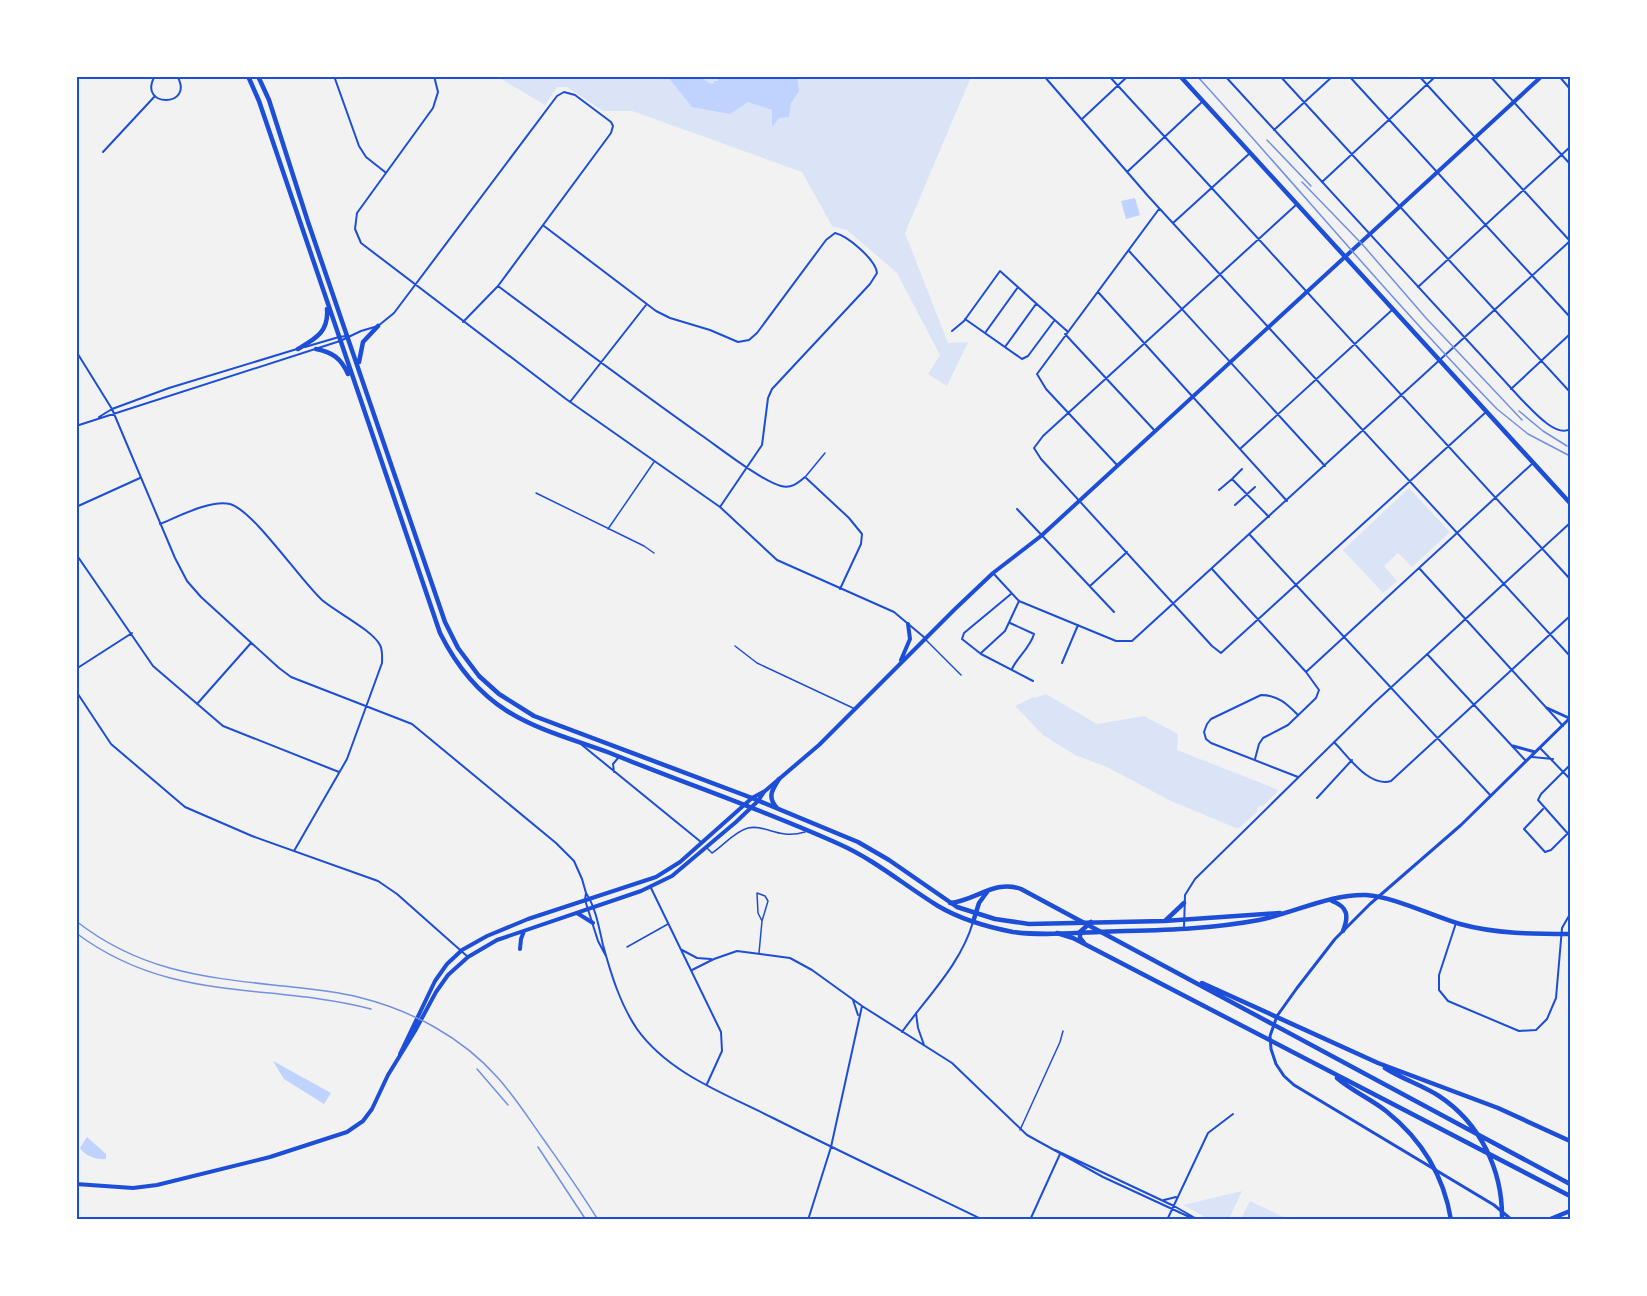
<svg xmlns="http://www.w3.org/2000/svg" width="1647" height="1296" font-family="'Titillium Web',sans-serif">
	<rect width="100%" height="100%" fill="#f2f2f2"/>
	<path fill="#dbe4f7" d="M498,77H971L905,233L948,343L968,342L947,386L928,374L940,355L897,273L847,230L832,226L802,172L632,111H603L567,87H557L545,105Z
		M1409,488L1450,532L1412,567L1398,553L1384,566L1397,581L1383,593L1343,550Z
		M1046,694L1097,724L1144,716L1178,734L1177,750L1279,790L1263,806H1260L1257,808V812L1239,828H1236L1171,801L1107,767L1075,755L1043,735L1015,706L1033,697L1035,698Z
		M1242,1191L1229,1219H1209L1183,1205Z
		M1250,1201L1288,1219H1241Z"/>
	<path fill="#bfd3fe" d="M668,77H704V80L711,84L714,83V81H718L719,78L721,79L725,77H797L799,91L791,103L789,117L779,118L772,127V110L748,102L730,114L692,107Z
		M1135,198L1140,215L1126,219L1121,201Z
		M273,1061L331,1093L324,1104L284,1079Z
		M87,1137L106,1154V1159C97,1160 85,1156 80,1148Z"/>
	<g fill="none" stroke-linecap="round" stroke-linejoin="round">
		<path stroke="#1d4ed8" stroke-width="1.5" d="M806,476L825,453
			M536,493L644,546L654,553
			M608,529L654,462
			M925,639L961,675
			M735,646L757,663L853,708
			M707,848L712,853C723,846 735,831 748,828C766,824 778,840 805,832
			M627,947L668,924
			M759,953L762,921L768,901L765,896L757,893L758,913L762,921
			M1020,1130L1060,1042L1063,1031"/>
		<path stroke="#1d4ed8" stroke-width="2" d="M155,76C136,108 196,108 177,76
			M334,76L359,146L366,157L385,172
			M434,76L438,92L433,108L357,213L355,229L361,243L566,399L720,507L777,560L894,612L925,638
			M1044,76L1148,196L1570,656
			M1109,76L1570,579
			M1225,76L1522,400C1532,410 1556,438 1570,429
			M1280,76L1570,392
			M1349,76L1570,317
			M1419,76L1570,241
			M1490,76L1570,164
			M1559,76L1570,89
			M1082,119L1128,76
			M1274,130L1333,76
			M103,152L155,96
			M1127,172L1203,101
			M1322,182L1436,76
			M1297,204L1043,436L1034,448L1041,459L1212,646L1221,653L1486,412
			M1173,223L1250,153
			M544,226L656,311L670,318L710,330L738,342L749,340L757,333L826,240L835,233C848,236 876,260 877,273L870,284L772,389L768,398L762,445L720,507
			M1129,251L1325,466
			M498,286C565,336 632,386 701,435C720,448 760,480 781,486C791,489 798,483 805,477L849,518L862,534L861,544L840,589
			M1418,287L1570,147
			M1098,292L1287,501
			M965,319L1022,359L1028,356L1054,321
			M952,331L964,321L1000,271L1067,331
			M985,333L1018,287
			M1065,334L1155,431
			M305,347L339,337L346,336
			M1005,347L1036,304
			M76,351L112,409L175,558L187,581L201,597L279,668L291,677L412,724L556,843L574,861L582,879L586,893L585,900L598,941L606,956
			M1511,389L1570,334
			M570,402L646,305
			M99,417L112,409L169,388L297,349
			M76,426L340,341L361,331L378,326L394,313L557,96L564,92L575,95L611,122L613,126L611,133L498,286L463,322
			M1241,448L1392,310
			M1117,465L1046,389L1037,374L1159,209
			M1232,479L1242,469
			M1219,490L1232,479L1269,517
			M1235,505L1255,487
			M76,507L140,478
			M1017,509L1114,612
			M160,524C177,517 212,499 230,504C254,511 300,580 322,600C336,612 372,630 380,645C383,651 382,657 382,663L347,759L294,851
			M1250,535L1491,796
			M76,554L153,666L223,726L339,772
			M1419,568L1563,726
			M1212,569L1306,672L1319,690L1316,698L1288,725L1263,738L1259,744L1255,759
			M993,573L1019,601L1116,641H1132L1570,241
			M1090,586L1127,552
			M1011,594L964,633L962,639L981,654L1033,681
			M1010,623L1034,634C1030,648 1018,656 1012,669
			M981,653L1005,631L1019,601
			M1427,654L1526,761
			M1062,663L1078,625
			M76,669L132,633
			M1306,672L1533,463
			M76,691L111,744L185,807L252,836L378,881L397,894L468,957
			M197,704L251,643
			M1298,715C1287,704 1278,695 1261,695L1211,719L1207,724L1204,732L1206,739L1211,743L1298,777
			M1334,742C1348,756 1369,788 1391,781L1570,616
			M582,745L701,842
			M1540,748L1570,779
			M1532,757L1553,759
			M1570,765L1541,794L1538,800L1570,836
			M614,772L613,764L619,757
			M1317,798L1352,760
			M1543,809L1524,829L1545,852L1551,850L1570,831
			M651,888L721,1032L722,1051L707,1084
			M586,893C596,908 599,928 603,945C611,974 620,1004 637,1029C669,1074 726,1094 773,1118C843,1153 913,1186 983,1220
			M1456,923L1439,975V990L1448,1001L1519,1031L1536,1030L1547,1019L1556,998L1562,928L1570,914
			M1184,928L1185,895L1195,879L1373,704L1570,523
			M682,950L697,958L711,959
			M692,970L714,959L737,951L790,958L812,970L862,1006L952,1063L1027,1135L1103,1177L1196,1220
			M853,1000L858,1015
			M916,1013L918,1028L924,1045
			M902,1032C927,997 961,964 973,922
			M1055,1150L1174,1206L1195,1218
			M1164,1200L1176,1197
			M808,1220L831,1147L862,1006
			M1030,1220L1060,1154
			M1167,1220L1208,1133L1233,1114"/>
		<path stroke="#1d4ed8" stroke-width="3" d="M1570,76V77
			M1547,708L1569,718
			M1513,746L1535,752
			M1512,1220L1494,1205L1294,1085L1284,1076L1276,1064L1271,1049L1270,1036L1277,1016L1297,988L1335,939L1370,904L1461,825L1570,718"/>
		<path stroke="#1d4ed8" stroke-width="4" d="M901,660L910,639L908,624
			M577,913L593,923
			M520,949L521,939L524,931
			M400,1054L435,981L447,964L462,950L487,936L528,919L656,877L680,862L752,798L765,791L819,745L955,609L993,573L1041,536L1542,76
			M76,1184L133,1188L157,1185L270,1157L347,1132L363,1121L372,1109L388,1075L415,1031L436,992L448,975L468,957L497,940L641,891L672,876L736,822L758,801L764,792"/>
		<path stroke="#1d4ed8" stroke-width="4.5" d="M248,76L259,101L440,633C456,665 477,692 507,711C539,731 575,740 610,753C686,784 764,810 839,844C875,860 904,885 938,906C960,919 987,927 1013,932C1041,936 1071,933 1099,932C1153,930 1206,930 1259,920C1294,913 1330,894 1366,895C1395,897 1432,916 1460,924C1496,934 1534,934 1570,934
			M258,76L269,100L308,222L445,622L458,648L479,676L499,694L534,716L752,798L858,842L889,860L957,907L995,919L1029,924L1164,921L1280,913
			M1180,76L1570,503
			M298,349C315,339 329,332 327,309
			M316,349C332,352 341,358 348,374
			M359,362L363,342L378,326
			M777,808C767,797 772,790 779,779
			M1332,901C1348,907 1349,916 1343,931
			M1166,920L1184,903"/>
		<path stroke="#1d4ed8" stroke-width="4.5" d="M950,903C975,901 995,879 1021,889L1570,1184
			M973,922L979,903L987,892
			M1057,933L1073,938L1570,1196
			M1084,943L1080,938V932L1091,922
			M1202,983L1378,1063L1498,1108L1570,1141
			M1385,1068C1402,1079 1422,1085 1439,1096C1480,1123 1503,1170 1502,1220
			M1337,1078C1352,1091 1371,1099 1386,1111C1421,1139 1444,1176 1451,1220
			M1548,1220L1570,1211"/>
		<path stroke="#7290e2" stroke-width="1.5" d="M1197,76C1298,187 1393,302 1497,409L1528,434L1570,456
			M1267,140L1311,186
			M1302,182L1362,244L1426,318L1522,420
			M1519,411L1543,431L1567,446
			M76,921C137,969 199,977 273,985C301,988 330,990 358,997C411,1010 462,1037 498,1078C515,1097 529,1119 544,1140C563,1167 581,1192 598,1220
			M76,933C171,1004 266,982 371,1009
			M477,1069L508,1105
			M538,1147L586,1220"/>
	</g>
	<rect width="1647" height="1296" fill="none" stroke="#ffffff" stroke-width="156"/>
	<rect x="78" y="78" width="1491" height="1140" fill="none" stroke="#1d4ed8" stroke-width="2"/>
</svg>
